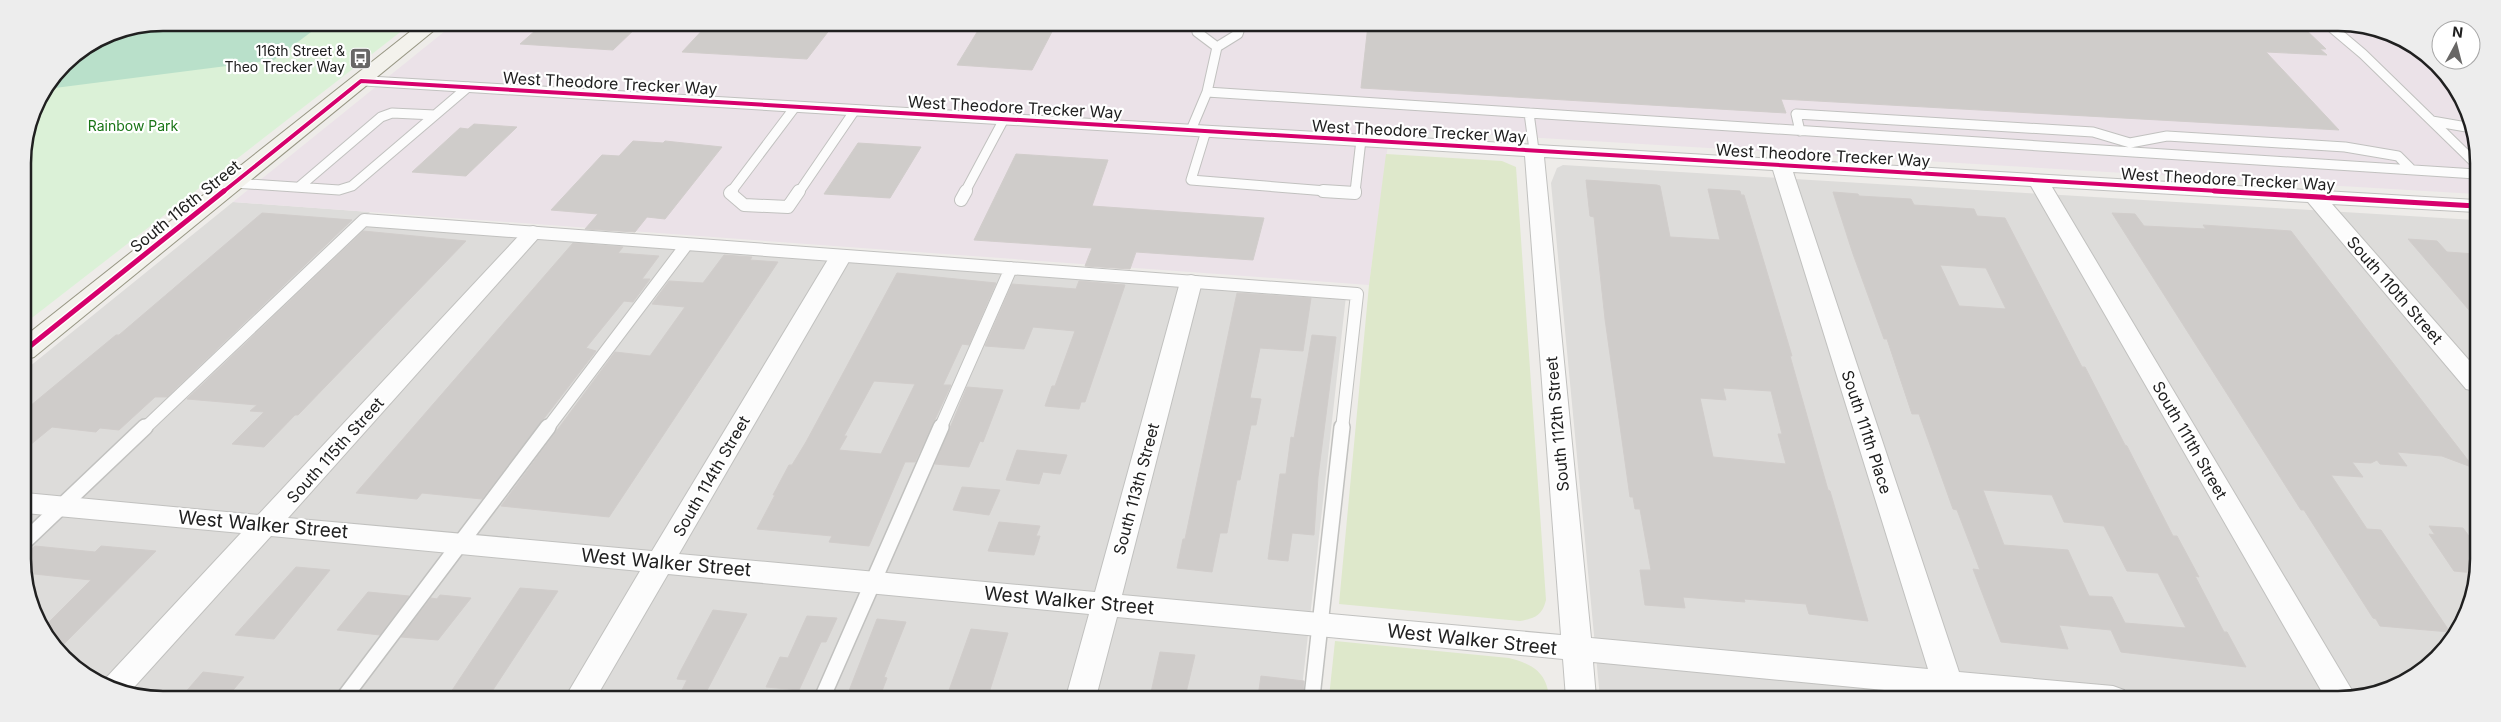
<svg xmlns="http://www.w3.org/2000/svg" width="2501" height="722" font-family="Inter,sans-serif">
	<rect width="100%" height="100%" fill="#eeece9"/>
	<path fill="#dddcda" d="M1563,165L2475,220L2474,595L2430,665L2391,689L2347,699L1600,698L1551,183L1557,168Z
		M233,202L370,212L357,223L1346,296L1301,697L127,695L63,658L25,586L24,371Z"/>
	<path fill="#ebe2e8" d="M455,23L2374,27L2443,70L2476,136V194L1390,129L1369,285L233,202Z"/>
	<path fill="#dee8cb" d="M1386,154L1502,161L1516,167L1546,600C1542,616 1535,618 1520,621L1339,604L1369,285Z
		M1335,641L1509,658C1532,664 1547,672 1549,698L1329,697Z"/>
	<path fill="#dbf1d7" d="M163,23H412L24,324L23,154L33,109L64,63L110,33Z"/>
	<path fill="#b9e0ca" d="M163,23H323L274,60L47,89L64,63L110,33Z"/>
	<path fill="#cfccca" stroke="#d1cdcb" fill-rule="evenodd" d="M544,23H609L640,24L613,50L520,44Z
		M708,24H834L807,59L682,52Z
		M982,24H1056L1032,70L957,65Z
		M1368,25L2303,27L2326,49H2320L2327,55L2266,52L2339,130L1781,99L1786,113L1361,88Z
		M474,124L517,127L466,176L412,172L460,128L468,129Z
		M633,141L663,143L665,141L722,147L665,219L647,217L635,232L585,229L598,214L551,210L602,155L619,156Z
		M858,143L921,147L890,198L824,194Z
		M1016,154L1108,160L1092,206L1264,218L1253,260L1136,252L1130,269L1085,266L1092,248L974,240Z
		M1586,180L1657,185L1660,186L1670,237L1720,240L1708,189L1740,191L1741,195H1744L1792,356H1790L1828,490L1830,491L1868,621L1809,614L1806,604L1744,599L1745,602L1683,597L1685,608L1645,605L1640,570H1651L1640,509H1635L1633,497H1630L1605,319L1594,217L1590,216ZM1723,388L1771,391L1782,434H1778L1786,464L1713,457L1700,398L1726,400Z
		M1833,192L1858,194L1859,196L1911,199L1914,205L1974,209L1977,216L2005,218L2082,367H2085L2125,445L2127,446L2173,536H2177L2199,577L2195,576L2224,632H2227L2246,667L2121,652L2111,630L2059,625L2068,649L2001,642L1973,569L1980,570L1957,510L1953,509L1919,414H1912L1887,339H1884L1853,254ZM1940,265L1986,268L2006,309L1959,306ZM1983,490L2052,495L2064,522L2104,526L2127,571L2158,573L2186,628L2125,623L2112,597L2089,596L2068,550L2004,545Z
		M262,213L352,220L167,397H155L119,430L100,428L96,432L52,427L24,450V411L116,335H119Z
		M2112,213L2135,214L2144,226L2206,229L2203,225L2291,231L2474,468L2442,456L2397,452L2407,466L2380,464L2377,460L2371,463L2352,462L2363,477L2331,475L2367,529L2381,530L2450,632L2380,626L2376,619L2373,618L2304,510H2301Z
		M363,231L466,241L298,415H295L264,447L232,444L264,412L250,411L257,405L187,399Z
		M2408,239L2437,241L2447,252L2475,254V317Z
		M573,243L623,247L618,253L659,256L642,279H650L633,302L624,301L586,348L596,351L482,499L422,493L417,499L356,493Z
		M724,255L752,257L750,260L778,262L609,517L501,506L615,352L650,356L685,307L652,304L669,281L703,283Z
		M897,273L996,283L969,345L962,344L943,385H951L915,462H905L869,546L829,542L832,536L757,529L775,495H773L789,465H792L806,442ZM874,381L915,384L881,454L839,450L847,436H844Z
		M1079,281L1125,285L1085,402H1081L1079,409L1045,406L1052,386H1055L1075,331L1033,327L1024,349L985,346L1012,284L1076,289Z
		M1237,293L1311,298L1303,351L1260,348L1250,398L1261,399L1256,425H1251L1240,480H1237L1227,533H1220L1212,572L1177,568L1183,539H1185Z
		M1312,335L1336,337L1318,477L1314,535L1292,533L1288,561L1268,559L1280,474H1286L1291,437L1294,438Z
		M967,387L1003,390L983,442L980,441L969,467L935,464Z
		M1017,450L1067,455L1060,474L1043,472L1039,484L1006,480Z
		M962,487L1000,490L989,515L953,510Z
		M999,522L1040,526L1036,536H1040L1034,555L988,551Z
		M2429,526L2463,528L2474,543V573L2454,571L2429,534L2435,535Z
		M35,546L95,552L101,546L156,551L59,649L46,625L91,580L25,573V555Z
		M296,567L330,570L274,639L235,635Z
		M520,588L558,591L489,696L449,695Z
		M368,592L409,596L380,635L337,630Z
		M440,595L471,598L438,640L401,637L431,598L437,599Z
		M713,610L747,614L704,696H679L687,680L677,679L680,672Z
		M807,616L837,618L826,642H821L799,690L766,687L780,657L788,658Z
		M877,619L906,622L884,677L887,678L880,696H847Z
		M971,629L1008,633L988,696H947Z
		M1160,652L1195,655L1185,697H1150Z
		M203,672L244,677L229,695H183Z
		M1261,676L1304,681L1303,697H1258Z"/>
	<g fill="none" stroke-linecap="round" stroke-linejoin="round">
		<defs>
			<path id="lane-far2" d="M1199,25L1197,32L1217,47
				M2331,27L2363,54L2476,164
				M1207,92L1529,113L1534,150
				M1529,113L2476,174
				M2432,121L2472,128
				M1191,130L1207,92L1217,47L1238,34L1241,25
				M1206,131L1191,180L1339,192
				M1800,131L1796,114L2093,132L2130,143L2167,136L2345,147L2398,156L2412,170
				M234,183L339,190L352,186L468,87
				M299,187L381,117L392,113L435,115
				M731,192L795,107
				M799,192L855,110
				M965,192L1004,119
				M1355,192L1361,140"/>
			<path id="lane-far1" d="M732,191L730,193L744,205L788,207L799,191
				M1323,191L1355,193V191
				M961,200L966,191
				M144,429L364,220L1357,294L1342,429
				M547,429L687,244
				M940,429L1011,268"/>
			<path id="lane" d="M25,541L145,427
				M346,695L548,427
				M823,696L941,427
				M1312,697L1342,427"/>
			<path id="street" d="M361,76L2476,200V212L2332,204L2475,367V391L2466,389L2308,202L2052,187L2356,697L2326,699L2031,186L1793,172L1959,672L2113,686L2124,690L2128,699L1938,698L1936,695L1593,662L1596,698H1566L1563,659L1117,617L1096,697H1066L1089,614L668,574L597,696H566L640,571L271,536L127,695L104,682L105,679L241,533L25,513V493L258,515L526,228L533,226L540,228L544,232L540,236L288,518L652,551L830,256L833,251L841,250L849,251L852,256L679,554L1095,592L1180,282L1183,277L1191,275L1199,277L1202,282L1122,595L1561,635L1525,156L355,85L352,81L355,77ZM1544,157L1773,170L1928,669L1591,638Z"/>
			<path id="secondary" d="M421,23H443L34,357L24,360V337Z"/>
		</defs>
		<use href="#lane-far2" stroke="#c1c1bf" stroke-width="11"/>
		<use href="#lane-far1" stroke="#c1c1bf" stroke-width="14"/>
		<use href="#lane" stroke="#c1c1bf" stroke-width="18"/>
		<use href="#street" stroke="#c1c1bf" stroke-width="2"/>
		<use href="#secondary" stroke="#979683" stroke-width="2"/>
		<use href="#lane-far2" stroke="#fcfcfc" stroke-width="9"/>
		<use href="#lane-far1" stroke="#fcfcfc" stroke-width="12"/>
		<use href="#lane" stroke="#fcfcfc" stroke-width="15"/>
		<use href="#street" fill="#fcfcfc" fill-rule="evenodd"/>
		<use href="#secondary" fill="#f3f2ec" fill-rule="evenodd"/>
		<defs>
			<path id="cycleway-far1" d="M223,192L361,81L2235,192"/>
			<path id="cycleway" d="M2214,191L2476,206
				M24,351L224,191"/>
		</defs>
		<use href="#cycleway-far1" stroke="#fff" stroke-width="6"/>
		<use href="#cycleway" stroke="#fff" stroke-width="8"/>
		<use href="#cycleway-far1" stroke="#d6006c" stroke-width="4"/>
		<use href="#cycleway" stroke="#d6006c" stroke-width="5"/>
	</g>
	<defs>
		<symbol id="bus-square" viewBox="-11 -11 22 22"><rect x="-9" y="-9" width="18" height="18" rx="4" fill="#686766" stroke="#fff"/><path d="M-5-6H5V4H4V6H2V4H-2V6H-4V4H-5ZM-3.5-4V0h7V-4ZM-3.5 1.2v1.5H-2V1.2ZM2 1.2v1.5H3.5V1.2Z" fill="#fff"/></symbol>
	</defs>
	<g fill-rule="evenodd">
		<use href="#bus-square" x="348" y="46" width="25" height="25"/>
	</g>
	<g text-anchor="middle" stroke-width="4.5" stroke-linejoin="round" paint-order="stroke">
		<g font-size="14" fill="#202020" stroke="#fff" text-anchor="end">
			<text x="345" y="56">116th Street &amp;<tspan x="345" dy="16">Theo Trecker Way</tspan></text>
		</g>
		<g font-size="14" fill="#1a7517" stroke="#fff">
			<text x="133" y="131">Rainbow Park</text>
		</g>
		<g font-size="16" fill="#202020" stroke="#fff">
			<text transform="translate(610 83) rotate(3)" y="6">West Theodore Trecker Way</text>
			<text transform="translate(1015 107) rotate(3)" y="6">West Theodore Trecker Way</text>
			<text transform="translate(1419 131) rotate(3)" y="6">West Theodore Trecker Way</text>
			<text transform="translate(1823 155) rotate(3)" y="6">West Theodore Trecker Way</text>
			<text transform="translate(2228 179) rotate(3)" y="6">West Theodore Trecker Way</text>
			<text transform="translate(185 206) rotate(-39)" y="6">South 116th Street</text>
			<text transform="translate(2395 290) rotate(49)" y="6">South 110th Street</text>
			<text transform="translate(1557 424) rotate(-95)" y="6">South 112th Street</text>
			<text transform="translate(1867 432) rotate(72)" y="6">South 111th Place</text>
			<text transform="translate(2190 440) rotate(60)" y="6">South 111th Street</text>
			<text transform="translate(335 450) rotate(-48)" y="6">South 115th Street</text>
			<text transform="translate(711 476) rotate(-60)" y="6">South 114th Street</text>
			<text transform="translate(1136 489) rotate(-75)" y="6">South 113th Street</text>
		</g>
		<g font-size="19" fill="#202020" stroke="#fff">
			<text transform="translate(263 524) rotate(5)" y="7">West Walker Street</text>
			<text transform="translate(666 562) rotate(5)" y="7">West Walker Street</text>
			<text transform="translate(1069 600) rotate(5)" y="7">West Walker Street</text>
			<text transform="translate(1472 639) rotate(6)" y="7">West Walker Street</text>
		</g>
	</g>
	<path d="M0 0H2501V722H0ZM163 31H2338A132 132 0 0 1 2470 163V559A132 132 0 0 1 2338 691H163A132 132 0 0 1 31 559V163A132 132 0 0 1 163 31Z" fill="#ededed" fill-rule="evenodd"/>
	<path fill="none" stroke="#202020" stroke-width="2.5" d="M163 31H2338A132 132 0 0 1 2470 163V559A132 132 0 0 1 2338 691H163A132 132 0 0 1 31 559V163A132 132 0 0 1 163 31Z"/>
	<g transform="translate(2456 45) rotate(7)"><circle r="24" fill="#ffffff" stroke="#a6a6a6"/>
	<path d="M0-4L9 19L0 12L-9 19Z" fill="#686766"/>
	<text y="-8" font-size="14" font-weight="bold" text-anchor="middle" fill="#202020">N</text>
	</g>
</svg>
